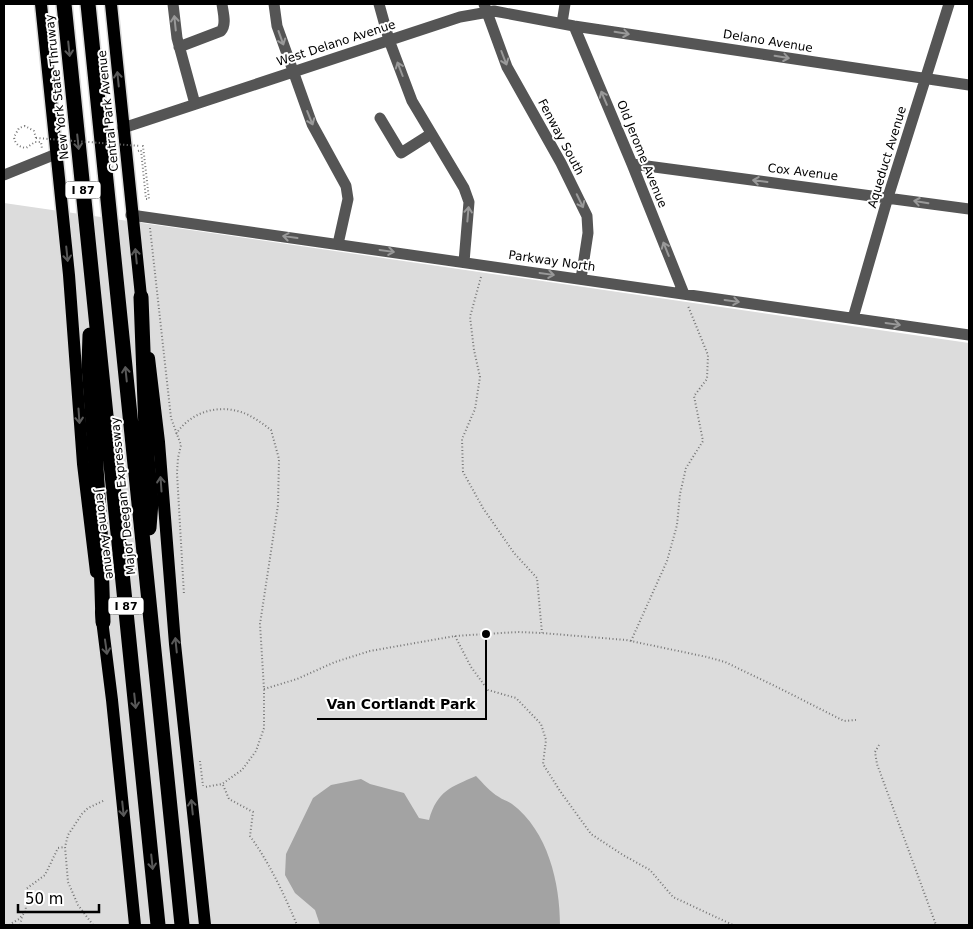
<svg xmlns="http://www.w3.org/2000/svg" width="973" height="929" font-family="'DejaVu Sans',sans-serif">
	<rect width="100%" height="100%" fill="#fff"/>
	<path fill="#dcdcdc" d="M4,203L969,343V925H4Z"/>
	<path fill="#a3a3a3" d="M476,776C483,783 490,792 499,797C503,800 508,801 512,804C548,831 560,883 560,925H320L315,910L295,893L285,875L286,854L313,798L331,785L361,779L370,784L404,793L419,818L429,820C437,791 451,787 476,776Z"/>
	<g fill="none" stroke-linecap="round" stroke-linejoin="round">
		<defs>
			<path id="major" d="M41,4L69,275L83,464L96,572
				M111,4L142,306
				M149,358L159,442L175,644L205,925
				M101,612L112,700L135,925"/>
			<path id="highway" d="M64,4L158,925
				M88,4L182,925
				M141,297L147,457L151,502L149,528
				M90,335L89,365L100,526L103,622"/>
		</defs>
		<use href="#major" stroke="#dbdbdb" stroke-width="15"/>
		<use href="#highway" stroke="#dbdbdb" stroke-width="18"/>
		<path stroke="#777" stroke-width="2" stroke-dasharray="1 2.5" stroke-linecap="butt" d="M36,138L34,131L25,126L19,128L14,137C15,144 19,147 26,148L35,142H41L42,149
			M138,151L141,150L146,199H149L143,146H140
			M150,228L171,418L181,445L178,458L177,473L184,595
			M481,277L470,317L474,350L480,377L475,409L462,439L463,472L483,508L514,553L537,578L542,633
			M176,434C190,413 216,404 241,412C251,415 262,423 271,430L279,459L278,505L260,624L264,689V728L256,751L242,770L222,784L205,787
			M455,636L471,667L488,690L516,698L541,724L546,740L543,764L560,791L591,834L623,855L650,870L673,897L733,925
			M631,641L667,561L677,525L680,494L686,468L703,441L694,396L707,379L708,355L688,306
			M264,689L297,679L335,662L370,651L455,636L518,632L542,633L626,640L707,657L725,662L781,689L844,721L856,720
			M879,745L875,752L877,764L936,925
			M200,761L203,786
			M223,785L229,799L253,812L250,836C270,864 284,894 297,925
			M9,925L19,919L26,911C25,904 28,896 26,889L45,875L58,848L65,847
			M20,925L22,917
			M93,925L78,905L68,882L65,847L68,835L82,814L88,808L105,800"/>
		<path stroke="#555" stroke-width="11" d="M173,4L177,38L195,104
			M274,4L277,26L312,124L346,186L348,199L338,244
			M379,4L389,40L412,101L464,188L469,202L464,262
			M484,4L507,67L561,163L587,216L588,233L581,279
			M562,23L565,4
			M574,26L632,164L684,294
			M179,47L221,31C227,24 223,13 222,4
			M380,118L401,153L431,134
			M123,128L460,17L494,11L574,26L969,85
			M632,164L969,209
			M4,175L56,154
			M131,215L969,335
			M853,318L888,197L949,4"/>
		<use href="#major" stroke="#000" stroke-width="12"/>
		<use href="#highway" stroke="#000" stroke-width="15"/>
		<path stroke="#777" stroke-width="2" stroke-dasharray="1 2.5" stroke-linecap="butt" d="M36,138L140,146"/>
	</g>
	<defs><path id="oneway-shaft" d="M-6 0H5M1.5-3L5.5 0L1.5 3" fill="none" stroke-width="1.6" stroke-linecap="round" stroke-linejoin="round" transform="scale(1.25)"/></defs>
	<g stroke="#999">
		<use href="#oneway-shaft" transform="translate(175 23) rotate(-96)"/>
		<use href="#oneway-shaft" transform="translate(622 33) rotate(9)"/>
		<use href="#oneway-shaft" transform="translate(281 38) rotate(70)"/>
		<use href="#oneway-shaft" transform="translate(782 57) rotate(9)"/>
		<use href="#oneway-shaft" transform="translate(504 58) rotate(69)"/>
		<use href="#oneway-shaft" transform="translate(400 69) rotate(-111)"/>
		<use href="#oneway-shaft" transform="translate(604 98) rotate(-113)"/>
		<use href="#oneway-shaft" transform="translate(310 118) rotate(68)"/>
		<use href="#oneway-shaft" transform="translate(760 181) rotate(-173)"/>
		<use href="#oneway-shaft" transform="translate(580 201) rotate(64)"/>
		<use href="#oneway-shaft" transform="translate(921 202) rotate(-171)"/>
		<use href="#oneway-shaft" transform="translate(468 214) rotate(-85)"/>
		<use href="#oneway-shaft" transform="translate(290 237) rotate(-172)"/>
		<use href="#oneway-shaft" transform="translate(666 249) rotate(-112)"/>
		<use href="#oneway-shaft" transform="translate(387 251) rotate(8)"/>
		<use href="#oneway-shaft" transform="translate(547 274) rotate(8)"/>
		<use href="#oneway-shaft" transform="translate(732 301) rotate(8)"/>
		<use href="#oneway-shaft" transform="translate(893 324) rotate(8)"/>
	</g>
	<g stroke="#595959">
		<use href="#oneway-shaft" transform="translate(69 49) rotate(84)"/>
		<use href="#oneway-shaft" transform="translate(118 79) rotate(-96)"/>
		<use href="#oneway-shaft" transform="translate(78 142) rotate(84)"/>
		<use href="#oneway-shaft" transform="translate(67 254) rotate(84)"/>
		<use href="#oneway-shaft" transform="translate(136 256) rotate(-96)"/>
		<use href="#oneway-shaft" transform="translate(126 374) rotate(-96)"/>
		<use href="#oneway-shaft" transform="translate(79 416) rotate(86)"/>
		<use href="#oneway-shaft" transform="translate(161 484) rotate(-94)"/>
		<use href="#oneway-shaft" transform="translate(176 645) rotate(-96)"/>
		<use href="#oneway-shaft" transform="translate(106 647) rotate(82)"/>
		<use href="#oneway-shaft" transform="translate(135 701) rotate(84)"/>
		<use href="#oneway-shaft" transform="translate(192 807) rotate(-96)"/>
		<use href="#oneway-shaft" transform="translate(123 809) rotate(84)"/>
		<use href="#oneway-shaft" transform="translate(152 862) rotate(84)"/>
	</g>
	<g text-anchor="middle" stroke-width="4" stroke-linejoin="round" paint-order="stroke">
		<g fill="#fff" stroke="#4c4c4c" stroke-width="1">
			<rect x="65.5" y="181.5" width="35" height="17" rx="4"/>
			<rect x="108.5" y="597.5" width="35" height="17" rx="4"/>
		</g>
		<g font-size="11" font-weight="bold" fill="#000">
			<text x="83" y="194">I 87</text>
			<text x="126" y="610">I 87</text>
		</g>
		<g font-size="12" fill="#000" stroke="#fff">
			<text transform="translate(768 41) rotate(9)" y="4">Delano Avenue</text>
			<text transform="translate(336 43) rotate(-18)" y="4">West Delano Avenue</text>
			<text transform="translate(57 87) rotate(-96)" y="4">New York State Thruway</text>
			<text transform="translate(108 111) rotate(-96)" y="4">Central Park Avenue</text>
			<text transform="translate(561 137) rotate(62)" y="4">Fenway South</text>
			<text transform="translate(642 154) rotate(68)" y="4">Old Jerome Avenue</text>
			<text transform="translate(887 157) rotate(-73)" y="4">Aqueduct Avenue</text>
			<text transform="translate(803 172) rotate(7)" y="4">Cox Avenue</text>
			<text transform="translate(552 261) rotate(8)" y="4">Parkway North</text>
			<text transform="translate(123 496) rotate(-96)" y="4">Major Deegan Expressway</text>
			<text transform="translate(105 534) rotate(83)" y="4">Jerome Avenue</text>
		</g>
	</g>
	<path fill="none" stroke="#000" stroke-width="2" d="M486 634L486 719H317"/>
	<circle fill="#000" stroke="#fff" stroke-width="2" cx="486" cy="634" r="5"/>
	<g font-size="14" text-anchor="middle" font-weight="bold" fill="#000" stroke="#fff" stroke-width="4" stroke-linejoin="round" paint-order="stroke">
		<text x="401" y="709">Van Cortlandt Park</text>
	</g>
	<rect width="973" height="929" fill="none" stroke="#000000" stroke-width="10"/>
	<path d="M18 904v8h81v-8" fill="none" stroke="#000000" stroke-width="2.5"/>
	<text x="25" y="904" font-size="15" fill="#000000" stroke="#ffffff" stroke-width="4" paint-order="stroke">50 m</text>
</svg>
